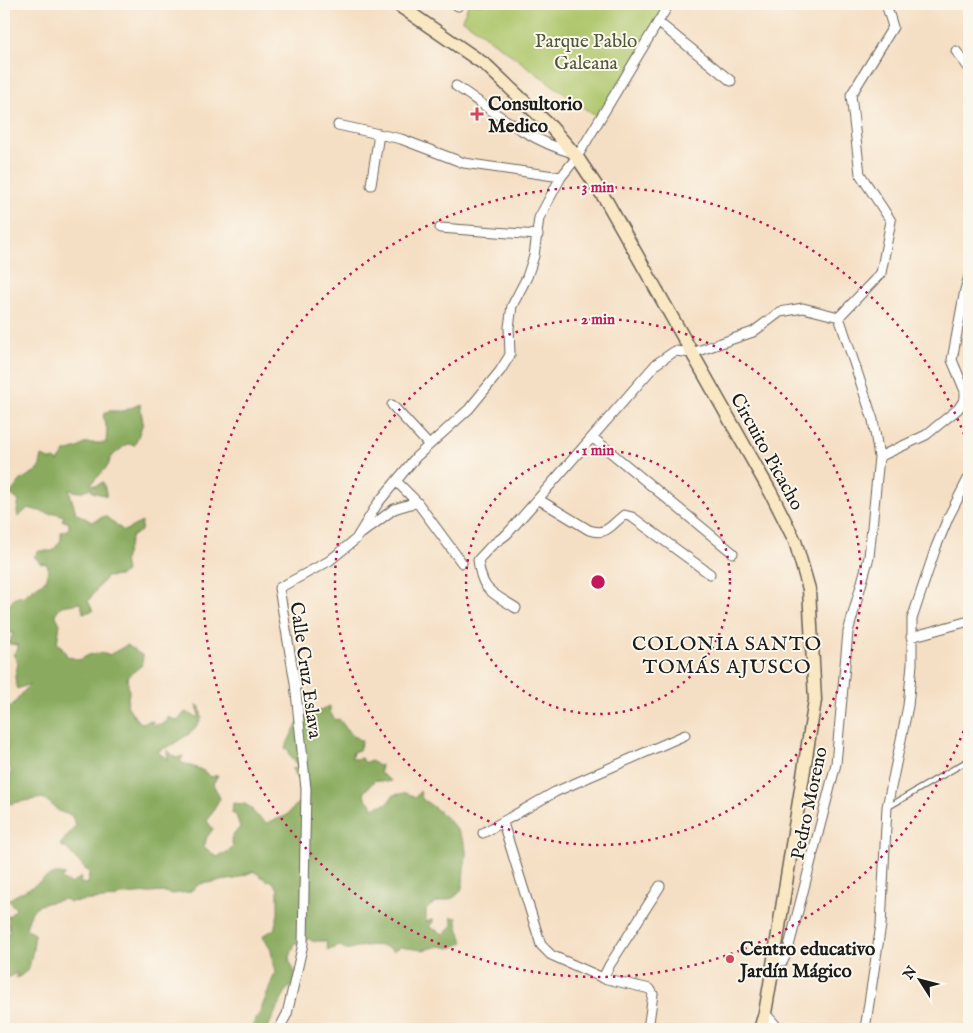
<svg xmlns="http://www.w3.org/2000/svg" width="973" height="1033" font-family="'IM FELL English',serif">
	<rect width="100%" height="100%" fill="#fbf7ec"/>
	<filter id="ink" filterUnits="userSpaceOnUse"><feTurbulence type="fractalNoise" baseFrequency=".02" numOctaves="2"/><feDisplacementMap in="SourceGraphic" scale="10" xChannelSelector="R" yChannelSelector="G"/><feConvolveMatrix kernelMatrix="1 2 1 2 8 2 1 2 1" color-interpolation-filters="sRGB"/></filter>
	<filter id="wash" filterUnits="userSpaceOnUse"><feTurbulence type="fractalNoise" baseFrequency=".0096" numOctaves="4" result="noise"/><feDisplacementMap in="SourceGraphic" scale="20" xChannelSelector="R" yChannelSelector="G"/><feGaussianBlur stdDeviation="1.12" result="paint"/><feColorMatrix in="noise" values="0 0 0 0 0 0 0 0 0 0 0 0 0 0 0 0 0 1.4 0 .05"/><feComposite in="paint" operator="in"/></filter>
	<g filter="url(#wash)">
		<rect width="100%" height="100%" fill="#f5dfc4"/>
		<path fill="#adc66b" stroke="#647144" d="M469,4H669L599,119L462,19Z"/>
		<path fill="#8aab5f" stroke="#53643e" d="M140,404L143,423L135,445L127,444L111,457L108,466L91,484L96,486L103,482L107,496L92,492L91,488L80,492L69,490L76,513L92,522L105,516L124,531L142,522L141,531L132,536L124,560L126,572L119,576L106,577L88,601L93,611L83,613L81,603L61,606L55,614L60,624L57,643L62,647L67,656L79,660L89,655L100,653L109,655L127,645L143,656L142,665L127,677L129,692L127,705L136,719L141,723L151,721L154,722L153,726L167,722V717L178,721L185,712L199,718L197,705L200,707L202,718L192,732L170,746L157,751L168,760L167,750L176,758L183,756L180,762L202,770L211,777L218,775L213,784L220,798L207,821L213,829L207,837L204,847L217,857L227,852L233,846L231,838L240,827L236,815L232,813L233,803L245,804L250,807L255,814L266,823L286,816L300,801L299,781L292,769L299,768L289,754V750L285,748C290,739 297,718 308,715L310,717L316,712L330,706V712L335,720L339,719C348,730 348,734 362,741L359,750L353,752L352,758L356,759L362,758L365,763L370,760L378,766L381,765L380,773L391,781L387,782L375,780L364,792L365,799L372,804V808L388,803L393,795L405,793L416,797L420,791L422,799C438,809 465,831 466,851C467,857 464,865 464,870C463,877 464,888 459,893C449,904 436,898 426,910V922L433,919V922L429,927L444,934L453,925L451,917L457,918C456,927 461,933 463,943L450,948L440,946L422,950L400,947L393,951C381,941 359,947 345,950L341,946L328,950L326,941H312L308,938L305,942L295,943L289,960L296,975L303,979L287,989L267,1029H251L254,1022L259,1015L276,970L273,965L271,950L263,937L265,934L274,930L278,914V889L271,880L267,881L254,871L235,879L200,884L189,892L172,894L165,892L121,895L114,898L69,902L65,899C40,905 32,901 26,929L34,934C35,945 31,957 29,969L19,977L16,978L17,973L4,979V940L10,931L8,917L16,909L8,900C16,895 24,891 32,887C43,880 51,871 65,875L61,879L71,884L81,877L80,883L88,884L89,873L66,848L60,845L76,825L71,815C54,812 56,806 43,798C32,800 12,802 4,806V778L11,774V768L5,764L4,752L7,751V744L4,739L5,734L4,704L11,707L30,684L17,689L15,677L18,663L13,654L18,649V645L9,644L13,633L4,632V611L9,607L12,600L20,595L22,597L47,579L48,567L45,563L41,564L34,556L39,551H53L61,540V532L69,529V523L62,520L64,516L55,513L51,514L28,508L18,517L17,511L19,501L10,494L21,480L39,469L42,456L51,460L55,459L58,462L65,452L78,448L86,443H106L107,429L103,415L109,411H124Z"/>
	</g>
	<g filter="url(#ink)">
		<g fill="none" stroke-linecap="round" stroke-linejoin="round">
			<defs>
				<path id="lane" d="M888,807L969,760"/>
				<path id="street" d="M455,4L458,6
					M658,22L731,81
					M956,51L969,68
					M456,86C493,111 530,141 573,153
					M338,125L401,139L464,163L561,177
					M371,185L379,134
					M440,228L538,235
					M839,317L881,273L891,221L860,174L851,95L893,27L886,4
					M392,405L429,445
					M592,437L733,553
					M879,457L926,435L958,409L965,399V391L952,360L965,290L969,276
					M396,481L417,502L462,563
					M538,499L589,530C607,536 611,525 624,515L632,517L710,574
					M362,533L394,509L417,502
					M516,608C491,592 482,592 478,560L491,546L507,534L538,499L656,364L675,351L692,353L753,332L780,312L803,308L839,317
					M911,637L969,621
					M503,823L541,945L551,955L603,978L650,989L653,994L648,1029
					M483,833L555,792L685,735
					M773,961H783L788,950L836,764L848,632L869,557L879,457L873,420L839,317
					M603,978L609,966L660,886
					M765,1013L779,1029
					M279,1029L287,1014L303,944L306,789L295,683L279,588L329,561L356,539L378,503L416,457L469,409L500,371L510,355L509,327L512,306L527,277L534,256L539,218L561,177L577,157L669,4
					M865,1029L881,925L887,807L908,706L912,664V619L936,547L949,516L969,477"/>
				<path id="secondary" d="M397,4L487,66L551,127L577,157L607,202L771,493L795,541L809,589L815,700L770,984L765,1013L760,1029"/>
			</defs>
			<use href="#lane" stroke="#686057" stroke-width="7"/>
			<use href="#street" stroke="#686057" stroke-width="11"/>
			<use href="#secondary" stroke="#686057" stroke-width="15"/>
			<use href="#lane" stroke="#fff" stroke-width="4.5"/>
			<use href="#street" stroke="#fff" stroke-width="9"/>
			<use href="#secondary" stroke="#fae7c3" stroke-width="12"/>
		</g>
	</g>
	<g fill="none" stroke="#c2185b" stroke-width="2.5" stroke-dasharray="2.5 5">
		<circle cx="598" cy="582" r="132"/>
		<circle cx="598" cy="582" r="263"/>
		<path d="M969 717A395 395 0 1 1 969 447"/>
	</g>
	<g fill="#d1495b" stroke="#fbf7ec" stroke-width="2">
		<path d="M474.5 106.5h5v5h5v5h-5v5h-5v-5h-5v-5h5z"/>
		<circle cx="730" cy="959" r="5"/>
	</g>
	<g text-anchor="middle" stroke-width="4" stroke-linejoin="round" paint-order="stroke">
		<g font-size="19" fill="#4f5838" stroke="#fbf7ec">
			<text x="586" y="47">Parque Pablo<tspan x="586" dy="22">Galeana</tspan></text>
		</g>
		<g font-size="19" font-weight="bold" fill="#1c1c1c" stroke="#fbf7ec" text-anchor="start">
			<text x="488" y="110">Consultorio<tspan x="488" dy="22">Medico</tspan></text>
			<text x="740" y="955">Centro educativo<tspan x="740" dy="22">Jardín Mágico</tspan></text>
		</g>
		<g font-size="19" fill="#1c1c1c" stroke="#fbf7ec">
			<text transform="translate(768 451) rotate(61)" y="7">Circuito Picacho</text>
			<text transform="translate(307 670) rotate(82)" y="7">Calle Cruz Eslava</text>
			<text transform="translate(808 803) rotate(-78)" y="7">Pedro Moreno</text>
		</g>
		<g font-size="20" letter-spacing="1" fill="#1c1c1c" stroke="#fbf7ec">
			<text x="727" y="650">COLONIA SANTO<tspan x="727" dy="23">TOMÁS AJUSCO</tspan></text>
		</g>
	</g>
	<circle cx="598" cy="582" r="8" fill="#c2185b" stroke="#fbf7ec" stroke-width="2.5"/>
	<g font-size="15" text-anchor="middle" font-weight="bold" fill="#c2185b" stroke="#fbf7ec" stroke-width="4" stroke-linejoin="round" paint-order="stroke">
		<text x="598" y="192">3 min</text>
		<text x="598" y="324">2 min</text>
		<text x="598" y="455">1 min</text>
	</g>
	<rect width="973" height="1033" fill="none" stroke="#fbf7ec" stroke-width="20"/>
	<g transform="translate(920 980) rotate(306)" stroke="#fbf7ec" stroke-width="4" paint-order="stroke">
	<path d="M0-4L9 19L0 12L-9 19Z" fill="#1c1c1c"/>
	<text y="-8" font-size="14" font-weight="bold" text-anchor="middle" fill="#1c1c1c">N</text>
	</g>
</svg>
